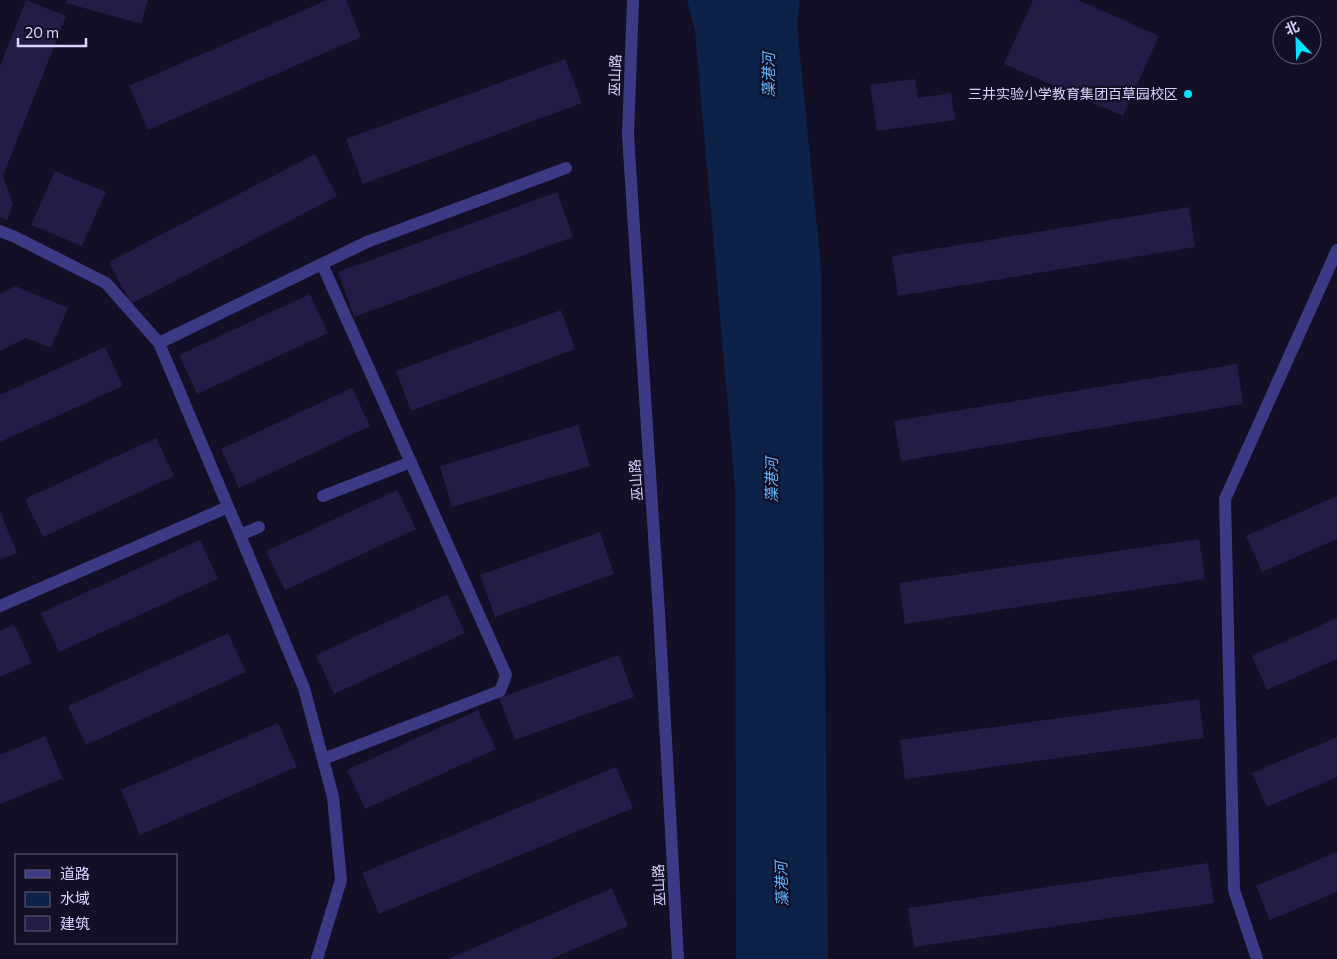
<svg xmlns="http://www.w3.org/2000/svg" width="1337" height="959" font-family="Commissioner,'Noto Sans SC',sans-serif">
	<rect width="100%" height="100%" fill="#130f26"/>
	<path fill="#0c2248" d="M687,0H800L797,25L821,267L828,959H736L735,487L695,31Z"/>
	<path fill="#241b47" d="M26,0L66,16L3,176L13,204L7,220L0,217V66Z
		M67,0H148L141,24L66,3Z
		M327,0H346L361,37L148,130L129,86Z
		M1033,0H1078L1159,36L1123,116L1004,64Z
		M565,59L582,103L363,184L346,139Z
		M915,79L918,98L951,93L955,120L877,131L870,85Z
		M315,154L337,196L131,304L109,262Z
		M55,171L106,192L82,246L31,225Z
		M557,192L573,237L354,317L338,272Z
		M1189,207L1195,247L898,296L892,256Z
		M15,286L68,308L51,348L26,338L0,351V294Z
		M310,294L328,333L197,394L179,355Z
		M561,310L575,349L411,411L396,371Z
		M105,347L123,386L0,442V395Z
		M1237,364L1243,404L901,461L894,421Z
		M352,388L370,426L239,488L221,449Z
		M578,425L590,466L452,507L440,466Z
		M156,438L174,476L43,537L25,499Z
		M397,490L416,529L285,590L266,551Z
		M1337,496V539L1262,572L1246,536Z
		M0,512L17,553L0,560Z
		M600,532L614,574L495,617L480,575Z
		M1199,539L1205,579L905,624L899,583Z
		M200,540L218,579L59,652L41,613Z
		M447,594L465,633L334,694L316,655Z
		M1337,618V659L1267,690L1252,656Z
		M14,624L32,663L0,677V631Z
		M228,633L246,672L86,745L68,706Z
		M619,655L634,697L515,740L499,698Z
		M1199,699L1204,738L905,779L900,740Z
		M478,710L496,749L365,809L347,770Z
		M278,723L297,767L140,835L121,790Z
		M45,736L63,778L0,804V755Z
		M1337,737V777L1267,807L1252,773Z
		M616,767L633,808L379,914L362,873Z
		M1337,852V892L1270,920L1256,886Z
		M1208,863L1214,903L914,947L908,908Z
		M612,888L628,926L551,959H448Z"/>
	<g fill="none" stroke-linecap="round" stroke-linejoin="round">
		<path stroke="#3d3a85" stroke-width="12" d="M633,0L628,135L659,613L678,959
			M0,231L15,237L106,283L159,343L240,535L304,688L333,797L341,880L317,959
			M322,264L506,675L500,691L323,759
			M159,343L367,242L566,168
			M323,496L411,462
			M240,535L259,527
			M0,606L228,507
			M1257,959L1234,890L1225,499L1337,250"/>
	</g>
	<circle fill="#00e5ff" stroke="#130f26" stroke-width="2" cx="1188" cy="94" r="5"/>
	<g text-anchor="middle" stroke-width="4.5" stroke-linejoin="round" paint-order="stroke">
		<g font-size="14" fill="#d9d4ff" stroke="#130f26">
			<text transform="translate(615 75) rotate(-88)" y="5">巫山路</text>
			<text transform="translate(636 480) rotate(-94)" y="5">巫山路</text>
			<text transform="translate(659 885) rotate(-93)" y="5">巫山路</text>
		</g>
		<g font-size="14" fill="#d9d4ff" stroke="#130f26" text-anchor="end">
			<text x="1178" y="99">三井实验小学教育集团百草园校区</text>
		</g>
		<g font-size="15" font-style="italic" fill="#62b6ff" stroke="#130f26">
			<text transform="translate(769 75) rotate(-90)" y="5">藻港河</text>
			<text transform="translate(772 480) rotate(-90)" y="5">藻港河</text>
			<text transform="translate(782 884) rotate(-92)" y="5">藻港河</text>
		</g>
	</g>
	<rect x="15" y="854" width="162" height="90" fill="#130f26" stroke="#625e7d"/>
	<rect x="25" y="870" width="25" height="8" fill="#3d3a85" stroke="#625e7d"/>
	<text x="60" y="879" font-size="15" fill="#d9d4ff">道路</text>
	<rect x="25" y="892" width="25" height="15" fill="#0c2248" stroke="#625e7d"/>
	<text x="60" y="904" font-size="15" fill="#d9d4ff">水域</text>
	<rect x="25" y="916" width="25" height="15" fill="#241b47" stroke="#625e7d"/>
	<text x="60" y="929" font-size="15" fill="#d9d4ff">建筑</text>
	<g transform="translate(1297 40) rotate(337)"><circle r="24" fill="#130f26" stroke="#625e7d"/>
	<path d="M0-4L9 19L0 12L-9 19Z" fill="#00e5ff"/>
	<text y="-8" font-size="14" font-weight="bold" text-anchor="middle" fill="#d9d4ff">北</text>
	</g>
	<path d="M18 38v8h68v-8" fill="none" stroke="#d9d4ff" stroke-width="2.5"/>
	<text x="25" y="38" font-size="15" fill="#d9d4ff" stroke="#130f26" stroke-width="4" paint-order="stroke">20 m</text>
</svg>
